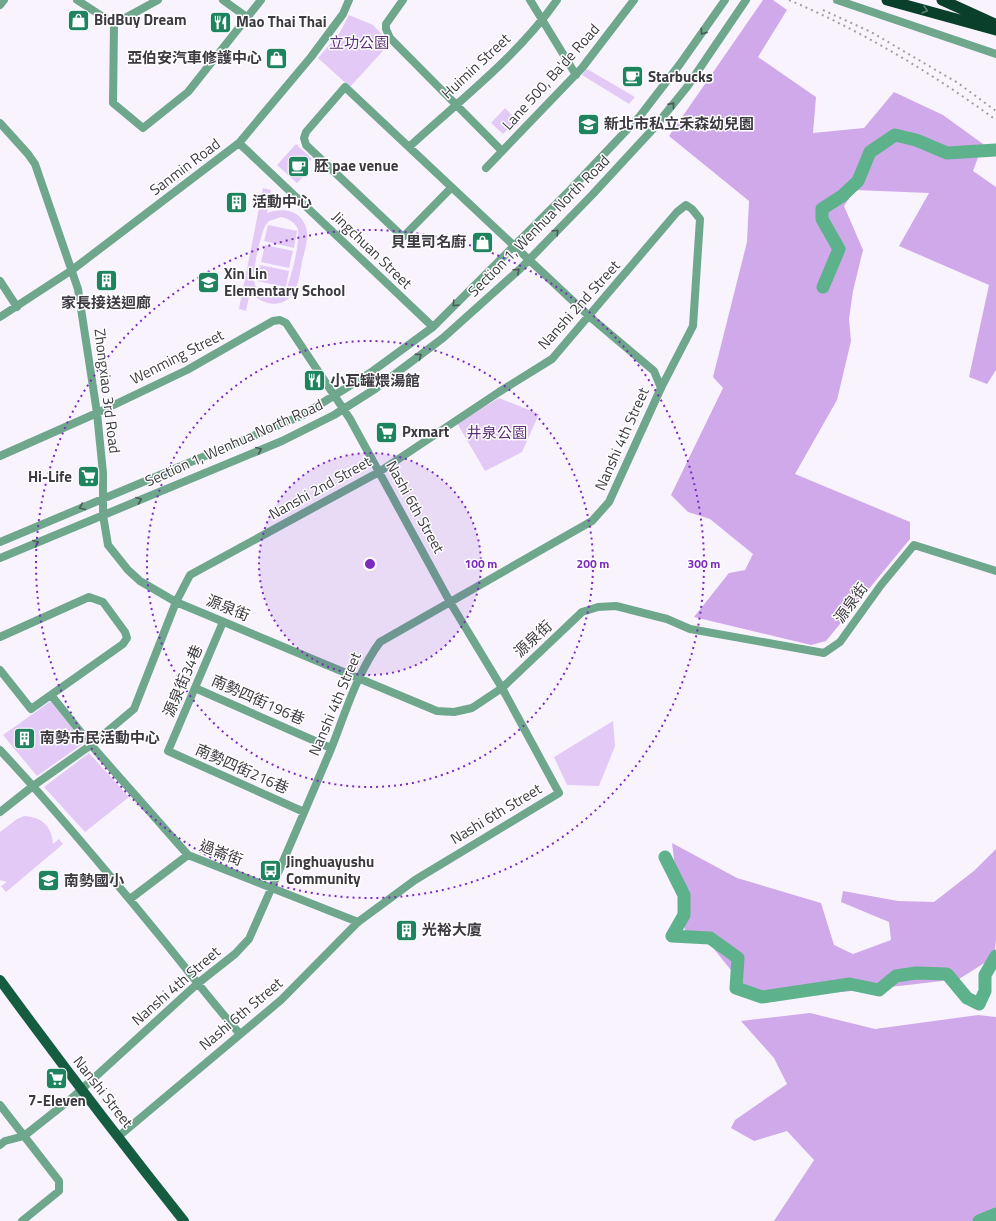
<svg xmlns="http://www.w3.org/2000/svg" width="996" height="1221" font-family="'Titillium Web','Noto Sans TC',sans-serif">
	<rect width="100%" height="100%" fill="#f9f3fe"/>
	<path fill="#e3c9f6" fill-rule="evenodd" d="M349,15L373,25L390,43L350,87L318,58L339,34Z
		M587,69L635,97L629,104L582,75Z
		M505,108L517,120L503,134L491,123Z
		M296,144L312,159L308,162L307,169L309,171L297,183L277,165Z
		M263,188L271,190L267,213C283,207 304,210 307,232C308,241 304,253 302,262C300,272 299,283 294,292C283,310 262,305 250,292L246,311L239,309ZM281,217C287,218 293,221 297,227C302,237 291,277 287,288C281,294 276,298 268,296C260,294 255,288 254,281C252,271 261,235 265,226L269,221Z
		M268,225L297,231L294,248L264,241Z
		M265,245L293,251L289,268L261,262Z
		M260,265L289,271L286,287L257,281Z
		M499,398L539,414L522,452L485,471L457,423Z
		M51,701L84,743L37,776L3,735Z
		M613,721L615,746L599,786L567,785L554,757Z
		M89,753L129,797L85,832L44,787Z
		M24,816C42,817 52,826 53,844L59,839L63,844L6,892L1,886L7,882L0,880V832L17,819Z"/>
	<path fill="#d0a9eb" d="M763,0H773L787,10L758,57L816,97L813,133L864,128L894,92L943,115L983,144L973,171L996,187V370L987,384L969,377L989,285L899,246L929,193L855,190L844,206L863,250L853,291L849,319L851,341L837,400L795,474L910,522V539L826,641L811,645L694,617L729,573L745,570L753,554L710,519L688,512L671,495L723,388L713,377L747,242L749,201L669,136Z
		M672,843L737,878L821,903L834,945L853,954L891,940L889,922L841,902L843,891L898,901L934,902L975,870L996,849V939L994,957L959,979L865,990L776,997L742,984L710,944L687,938L681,914Z
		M810,1013L875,1029L978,1015L996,1017V1209L972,1221H774L814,1160L787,1131L754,1141L731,1128L735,1120L787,1084L774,1058L741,1021Z"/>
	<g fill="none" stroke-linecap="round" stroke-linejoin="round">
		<path stroke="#5db28c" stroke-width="13" d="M823,287L839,249L822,219V209L842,196L858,181L870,152L895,135L916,140L947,153L996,150
			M665,857L684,895V915L672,936L710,938L738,958L736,988L762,997L850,984L879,990L896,976L916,973L947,974L967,998L979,1004L985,991V975L996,956
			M979,1221L996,1214"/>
		<path stroke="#6ea78c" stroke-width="8" d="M77,0L114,24L113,103L143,128L188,92L261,0
			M223,0L248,18
			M403,0L386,24V29L390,38L502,151
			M530,0L576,75
			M837,0L996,54
			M0,5L4,0
			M114,24L158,0
			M0,123L28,154L35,164L78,289L97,413L103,473V515L108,545L128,570L140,581L176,602L437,711L454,712L472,708L502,688L582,612L598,607L616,606L667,619L690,629L824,653L840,642L881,585L914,545L996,571
			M239,143L433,327
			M409,147C459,101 518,56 557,0
			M486,168L582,68L634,0
			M451,188L403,237L306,145L304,138L306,132L345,87L590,317L654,371L661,388
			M0,281L17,307
			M0,317L72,270L239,143L311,57L343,14L349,0
			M0,456L97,413L187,370L273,321L280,320L286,323L350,419L450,602L502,688L559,793L415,880L358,922L281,1000L119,1136
			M0,542L303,415L370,373L433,327L570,190L640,116L680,64L725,0
			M0,558L282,441L334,415L375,389L443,338L520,269L592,195L653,129L687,87L746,0
			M223,622L168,751L304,812
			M0,637L89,597L103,602L125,632L127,638L123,644L31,709L0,670
			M195,688L331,748
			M51,695L91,745L188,855L358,922
			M0,750C54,808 104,868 154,929C183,964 210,1000 240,1034
			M0,812L33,786L91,745L134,709L176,602L190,575L379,472L499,392L552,359L677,212L686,205L692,209L700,219L693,326L661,388L609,502L592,521L380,642C357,673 345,714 331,749C304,813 277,876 249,939L235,954L197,984L72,1098L24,1136L5,1141L0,1145
			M130,899L188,855
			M0,1105L59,1181V1191L22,1221"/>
		<path stroke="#155c41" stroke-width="10" d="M0,980C60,1062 121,1142 184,1221"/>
		<path stroke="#0a3f2b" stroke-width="11" d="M887,0L996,30
			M942,0L995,24"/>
		<path stroke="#a39da7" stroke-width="2" stroke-dasharray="2 4" stroke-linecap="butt" d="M789,0C862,31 932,73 996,120
			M823,10L871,32L958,83L996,111"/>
	</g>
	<defs><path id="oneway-chevron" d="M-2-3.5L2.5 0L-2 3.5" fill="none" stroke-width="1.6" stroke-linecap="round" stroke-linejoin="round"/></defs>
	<use stroke="#608275" href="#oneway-chevron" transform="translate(925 10) rotate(15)"/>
	<g stroke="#4c5a58">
		<use href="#oneway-chevron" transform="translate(703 32) rotate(125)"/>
		<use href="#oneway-chevron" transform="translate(672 105) rotate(-51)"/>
		<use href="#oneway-chevron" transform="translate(556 232) rotate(-46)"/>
		<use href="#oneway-chevron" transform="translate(517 271) rotate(-42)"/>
		<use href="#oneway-chevron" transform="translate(455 304) rotate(134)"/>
		<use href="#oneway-chevron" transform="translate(419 356) rotate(-37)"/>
		<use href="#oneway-chevron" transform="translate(259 450) rotate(-22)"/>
		<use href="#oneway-chevron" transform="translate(139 500) rotate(-22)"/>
		<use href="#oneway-chevron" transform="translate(82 507) rotate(157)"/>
		<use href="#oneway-chevron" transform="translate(36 543) rotate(-23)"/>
	</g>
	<circle cx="370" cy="564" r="111" fill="#7b2cbf" fill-opacity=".12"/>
	<g fill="none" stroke="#7b2cbf" stroke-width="2" stroke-dasharray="2 4">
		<circle cx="370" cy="564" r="111"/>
		<circle cx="370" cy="564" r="223"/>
		<circle cx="370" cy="564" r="334"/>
	</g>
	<defs>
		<symbol id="shop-square" viewBox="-11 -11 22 22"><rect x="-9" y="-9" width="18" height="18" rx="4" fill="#1e845f" stroke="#fff"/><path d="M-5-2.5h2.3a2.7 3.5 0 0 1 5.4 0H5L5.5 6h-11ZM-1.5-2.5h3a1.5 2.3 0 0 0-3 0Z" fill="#fff"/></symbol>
		<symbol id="restaurant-square" viewBox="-11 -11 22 22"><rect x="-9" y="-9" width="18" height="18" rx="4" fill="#1e845f" stroke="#fff"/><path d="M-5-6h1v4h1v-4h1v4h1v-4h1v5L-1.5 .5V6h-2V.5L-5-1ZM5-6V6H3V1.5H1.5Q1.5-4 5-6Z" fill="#fff"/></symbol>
		<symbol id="cafe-square" viewBox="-11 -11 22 22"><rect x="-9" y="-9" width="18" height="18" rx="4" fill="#1e845f" stroke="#fff"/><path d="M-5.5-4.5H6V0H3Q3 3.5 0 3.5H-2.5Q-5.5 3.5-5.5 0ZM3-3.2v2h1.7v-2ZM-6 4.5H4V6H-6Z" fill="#fff"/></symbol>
		<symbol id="school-square" viewBox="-11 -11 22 22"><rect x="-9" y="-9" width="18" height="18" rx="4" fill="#1e845f" stroke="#fff"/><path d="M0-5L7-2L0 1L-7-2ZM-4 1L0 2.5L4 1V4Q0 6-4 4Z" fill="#fff"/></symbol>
		<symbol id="building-square" viewBox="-11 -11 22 22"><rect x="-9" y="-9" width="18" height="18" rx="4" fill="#1e845f" stroke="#fff"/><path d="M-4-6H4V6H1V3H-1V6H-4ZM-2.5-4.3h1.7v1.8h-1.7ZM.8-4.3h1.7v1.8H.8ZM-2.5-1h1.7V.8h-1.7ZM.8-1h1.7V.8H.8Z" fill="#fff"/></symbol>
		<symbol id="supermarket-square" viewBox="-11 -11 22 22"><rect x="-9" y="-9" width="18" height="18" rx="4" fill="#1e845f" stroke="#fff"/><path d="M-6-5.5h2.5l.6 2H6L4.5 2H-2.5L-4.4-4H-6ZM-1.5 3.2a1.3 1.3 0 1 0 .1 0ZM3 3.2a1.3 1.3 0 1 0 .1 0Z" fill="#fff"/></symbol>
		<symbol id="bus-square" viewBox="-11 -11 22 22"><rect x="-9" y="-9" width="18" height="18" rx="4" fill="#1e845f" stroke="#fff"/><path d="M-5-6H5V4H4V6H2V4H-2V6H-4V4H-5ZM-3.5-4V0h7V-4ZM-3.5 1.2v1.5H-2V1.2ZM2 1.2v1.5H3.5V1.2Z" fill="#fff"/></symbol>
	</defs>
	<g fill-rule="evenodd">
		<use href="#shop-square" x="66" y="8" width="25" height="25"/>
		<use href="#restaurant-square" x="208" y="10" width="25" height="25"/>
		<use href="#shop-square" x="264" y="46" width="25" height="25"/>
		<use href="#cafe-square" x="620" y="64" width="25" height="25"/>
		<use href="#school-square" x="576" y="112" width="25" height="25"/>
		<use href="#cafe-square" x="286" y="154" width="25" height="25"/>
		<use href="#building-square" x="224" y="190" width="25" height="25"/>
		<use href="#shop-square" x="470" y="230" width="25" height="25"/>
		<use href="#building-square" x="94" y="268" width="25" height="25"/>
		<use href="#school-square" x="196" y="270" width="25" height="25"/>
		<use href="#restaurant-square" x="302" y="368" width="25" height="25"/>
		<use href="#supermarket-square" x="374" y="420" width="25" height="25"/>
		<use href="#supermarket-square" x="76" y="464" width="25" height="25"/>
		<use href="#building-square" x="12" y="726" width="25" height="25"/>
		<use href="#bus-square" x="258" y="858" width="25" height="25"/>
		<use href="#school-square" x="36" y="868" width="25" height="25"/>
		<use href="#building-square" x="394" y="918" width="25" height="25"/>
		<use href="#supermarket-square" x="44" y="1066" width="25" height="25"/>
	</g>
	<g text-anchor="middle" stroke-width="3" stroke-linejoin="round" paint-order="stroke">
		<g font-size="15" font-weight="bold" fill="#3d3941" stroke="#fff" text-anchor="start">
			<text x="94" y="25">BidBuy Dream</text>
			<text x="236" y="27">Mao Thai Thai</text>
			<text x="262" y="63" text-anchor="end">亞伯安汽車修護中心</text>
			<text x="648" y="82">Starbucks</text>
			<text x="604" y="129">新北市私立禾森幼兒園</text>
			<text x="314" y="171">胚 pae venue</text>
			<text x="252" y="207">活動中心</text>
			<text x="466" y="247" text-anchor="end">貝里司名廚</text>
			<text x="224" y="279">Xin Lin<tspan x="224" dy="17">Elementary School</tspan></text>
			<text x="106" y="308" text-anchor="middle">家長接送迴廊</text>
			<text x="330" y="386">小瓦罐煨湯館</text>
			<text x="402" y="437">Pxmart</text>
			<text x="72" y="482" text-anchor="end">Hi-Life</text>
			<text x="40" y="743">南勢市民活動中心</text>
			<text x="286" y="867">Jinghuayushu<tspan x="286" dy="17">Community</tspan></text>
			<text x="64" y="886">南勢國小</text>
			<text x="422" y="935">光裕大廈</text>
			<text x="57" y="1106" text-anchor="middle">7-Eleven</text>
		</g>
		<g font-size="15" fill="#5c2c78" stroke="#fff">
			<text x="359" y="48">立功公園</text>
			<text x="497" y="438">井泉公園</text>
		</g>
		<g font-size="15" fill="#3d3941" stroke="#fff">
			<text transform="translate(476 66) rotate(-43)" y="5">Huimin Street</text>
			<text transform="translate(551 77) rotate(-48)" y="5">Lane 500, Ba'de Road</text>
			<text transform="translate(185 167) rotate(-37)" y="5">Sanmin Road</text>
			<text transform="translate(539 226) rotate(-45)" y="5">Section 1, Wenhua North Road</text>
			<text transform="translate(372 250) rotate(44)" y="5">Jingchuan Street</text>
			<text transform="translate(579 305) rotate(-48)" y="5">Nanshi 2nd Street</text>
			<text transform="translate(177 357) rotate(-27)" y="5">Wenming Street</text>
			<text transform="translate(107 391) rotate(83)" y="5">Zhongxiao 3rd Road</text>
			<text transform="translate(622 439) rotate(-66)" y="5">Nanshi 4th Street</text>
			<text transform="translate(234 443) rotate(-24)" y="5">Section 1, Wenhua North Road</text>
			<text transform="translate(320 488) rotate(-29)" y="5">Nanshi 2nd Street</text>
			<text transform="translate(415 507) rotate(61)" y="5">Nashi 6th Street</text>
			<text transform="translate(851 603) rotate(-54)" y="5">源泉街</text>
			<text transform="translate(228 608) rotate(22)" y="5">源泉街</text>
			<text transform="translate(533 639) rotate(-43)" y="5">源泉街</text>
			<text transform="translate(183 681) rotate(-67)" y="5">源泉街34巷</text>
			<text transform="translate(258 700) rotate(24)" y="5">南勢四街196巷</text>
			<text transform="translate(335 704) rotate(-67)" y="5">Nanshi 4th Street</text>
			<text transform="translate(242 769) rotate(24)" y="5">南勢四街216巷</text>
			<text transform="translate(496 814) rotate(-31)" y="5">Nashi 6th Street</text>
			<text transform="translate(221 853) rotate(21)" y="5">過崙街</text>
			<text transform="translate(176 986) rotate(-41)" y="5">Nanshi 4th Street</text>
			<text transform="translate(241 1014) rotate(-40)" y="5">Nashi 6th Street</text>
			<text transform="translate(103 1092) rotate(52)" y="5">Nanshi Street</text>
		</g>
	</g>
	<circle cx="370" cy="564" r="6" fill="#7b2cbf" stroke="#fff" stroke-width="2"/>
	<g font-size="12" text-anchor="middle" font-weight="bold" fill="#7b2cbf" stroke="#fff" stroke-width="3" stroke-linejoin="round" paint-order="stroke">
		<text x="481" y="568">100 m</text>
		<text x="593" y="568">200 m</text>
		<text x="704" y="568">300 m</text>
	</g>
</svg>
